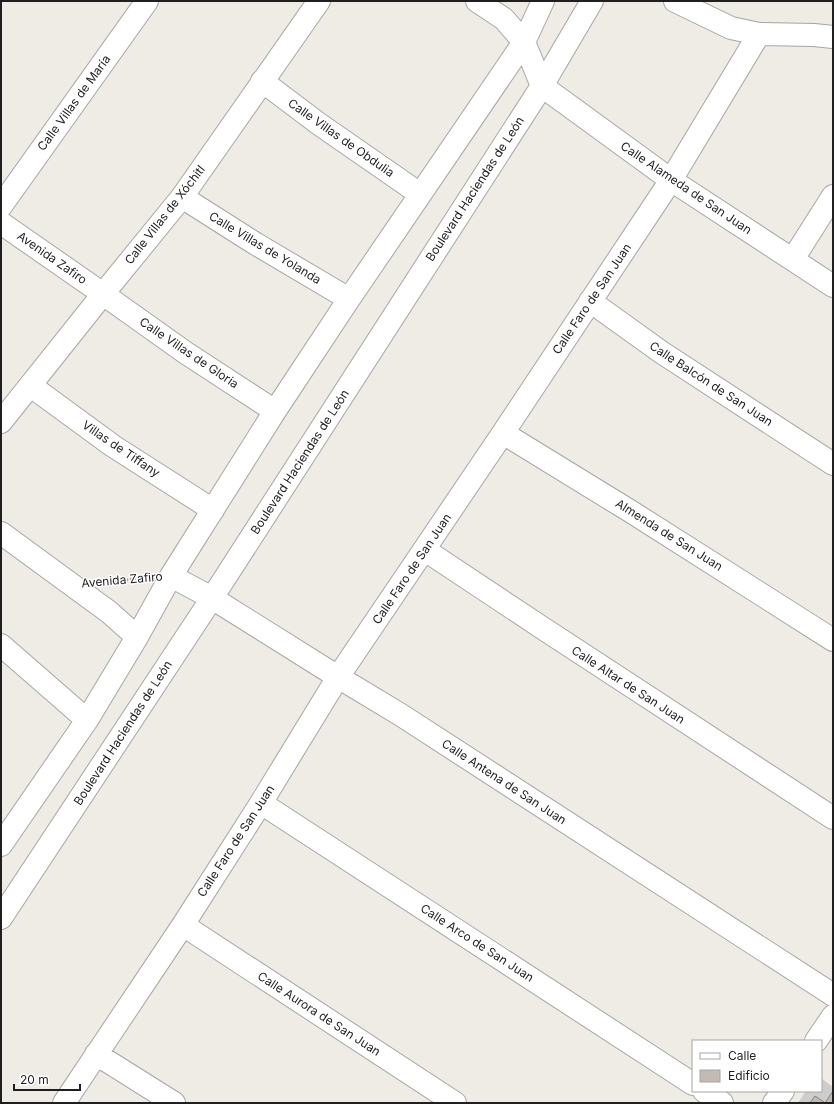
<svg xmlns="http://www.w3.org/2000/svg" width="834" height="1104" font-family="Inter,sans-serif">
	<rect width="100%" height="100%" fill="#efebe5"/>
	<path fill="#cdcdcd" d="M821,1078L833,1087V1103H798L806,1091H821Z"/>
	<path fill="#c4bab4" stroke="#89827e" d="M833,1091V1103H825Z
		M815,1096L824,1102L823,1103H810Z"/>
	<g fill="none" stroke-linecap="round" stroke-linejoin="round">
		<defs>
			<path id="minor" d="M477,1L504,19L524,42L542,86L671,180L833,286
				M675,1L731,28L759,34L814,35L833,37
				M262,81L319,124L420,194
				M182,197L256,244L349,299
				M1,206L147,1
				M1,223L103,294L186,353L275,411
				M793,259L833,196
				M590,301L661,352L833,464
				M31,386L113,446L213,510
				M1,422L103,294L182,197L319,1
				M503,433L630,511L833,640
				M1,533L109,612L137,637
				M425,550L544,629L833,818
				M171,576L212,598L338,677L401,715L833,995
				M1,645L87,720
				M261,803L693,1084
				M1,845L87,720L137,637L171,576L275,411L349,299L524,42L543,1
				M1,918L212,598L542,86L592,1
				M183,925L455,1103
				M816,1041L833,1016
				M96,1054L174,1103
				M704,1091L722,1103
				M64,1103L183,925L261,803L338,677L503,433L671,180L759,34
				M774,1103L783,1091"/>
		</defs>
		<use href="#minor" stroke="#a6a6a6" stroke-width="24"/>
		<path stroke="#f8726e" stroke-width="2.5" stroke-dasharray="2 2" stroke-linecap="butt" d="M106,582L145,578"/>
		<use href="#minor" stroke="#fff" stroke-width="22"/>
	</g>
	<g text-anchor="middle" stroke-width="3" stroke-linejoin="round" paint-order="stroke">
		<g font-size="12" fill="#1f1f1f" stroke="#fff">
			<text transform="translate(74 103) rotate(-54)" y="4">Calle Villas de María</text>
			<text transform="translate(341 138) rotate(35)" y="4">Calle Villas de Obdulia</text>
			<text transform="translate(686 188) rotate(34)" y="4">Calle Alameda de San Juan</text>
			<text transform="translate(475 189) rotate(-57)" y="4">Boulevard Haciendas de León</text>
			<text transform="translate(165 215) rotate(-52)" y="4">Calle Villas de Xóchitl</text>
			<text transform="translate(265 248) rotate(31)" y="4">Calle Villas de Yolanda</text>
			<text transform="translate(52 258) rotate(35)" y="4">Avenida Zafiro</text>
			<text transform="translate(592 299) rotate(-56)" y="4">Calle Faro de San Juan</text>
			<text transform="translate(189 353) rotate(34)" y="4">Calle Villas de Gloria</text>
			<text transform="translate(711 384) rotate(33)" y="4">Calle Balcón de San Juan</text>
			<text transform="translate(121 449) rotate(34)" y="4">Villas de Tiffany</text>
			<text transform="translate(300 462) rotate(-57)" y="4">Boulevard Haciendas de León</text>
			<text transform="translate(669 535) rotate(32)" y="4">Almenda de San Juan</text>
			<text transform="translate(412 569) rotate(-56)" y="4">Calle Faro de San Juan</text>
			<text transform="translate(122 580) rotate(-5)" y="4">Avenida Zafiro</text>
			<text transform="translate(628 685) rotate(33)" y="4">Calle Altar de San Juan</text>
			<text transform="translate(123 733) rotate(-57)" y="4">Boulevard Haciendas de León</text>
			<text transform="translate(504 782) rotate(33)" y="4">Calle Antena de San Juan</text>
			<text transform="translate(236 841) rotate(-57)" y="4">Calle Faro de San Juan</text>
			<text transform="translate(477 943) rotate(33)" y="4">Calle Arco de San Juan</text>
			<text transform="translate(319 1014) rotate(33)" y="4">Calle Aurora de San Juan</text>
		</g>
	</g>
	<rect width="834" height="1104" fill="none" stroke="#1f1f1f" stroke-width="4"/>
	<rect x="692" y="1040" width="130" height="52" fill="#ffffff" stroke="#a5a5a5"/>
	<rect x="700" y="1053" width="20" height="6" fill="#ffffff" stroke="#a5a5a5"/>
	<text x="728" y="1060" font-size="12" fill="#1f1f1f">Calle</text>
	<rect x="700" y="1070" width="20" height="12" fill="#c4bab4" stroke="#a5a5a5"/>
	<text x="728" y="1080" font-size="12" fill="#1f1f1f">Edificio</text>
	<path d="M14 1084v6h66v-6" fill="none" stroke="#1f1f1f" stroke-width="2"/>
	<text x="20" y="1084" font-size="12" fill="#1f1f1f" stroke="#ffffff" stroke-width="3" paint-order="stroke">20 m</text>
</svg>
